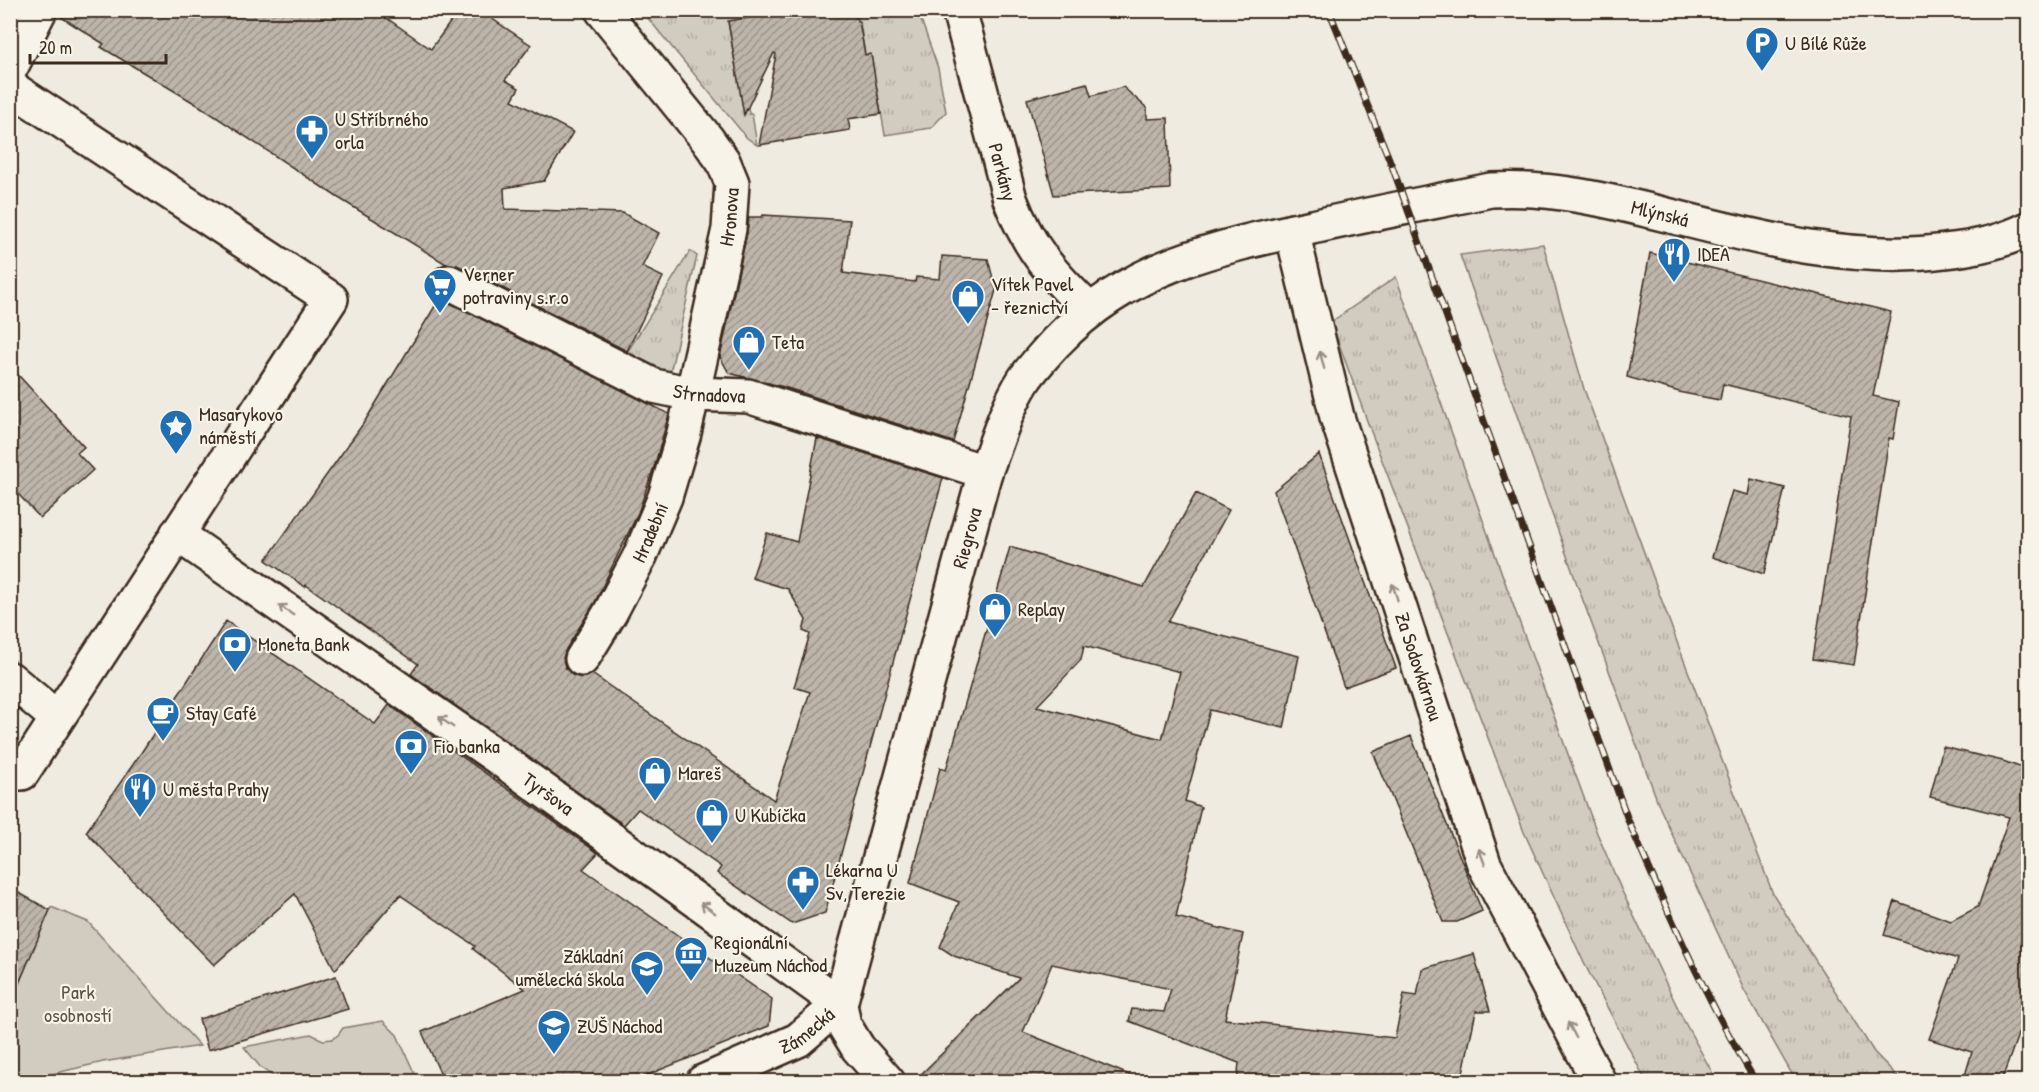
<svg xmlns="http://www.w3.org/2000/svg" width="2039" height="1092" font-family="'Patrick Hand',sans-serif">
	<defs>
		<pattern id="grass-tufts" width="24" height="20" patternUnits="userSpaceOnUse" patternTransform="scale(1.5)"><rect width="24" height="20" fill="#d1cbc0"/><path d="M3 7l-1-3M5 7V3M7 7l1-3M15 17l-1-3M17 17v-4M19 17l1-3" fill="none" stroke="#b4aea5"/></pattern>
		<pattern id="building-hatch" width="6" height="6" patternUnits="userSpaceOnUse" patternTransform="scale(1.5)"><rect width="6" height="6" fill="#bdb5aa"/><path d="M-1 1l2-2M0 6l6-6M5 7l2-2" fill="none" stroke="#9b938a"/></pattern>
	</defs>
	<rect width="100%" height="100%" fill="#efebe0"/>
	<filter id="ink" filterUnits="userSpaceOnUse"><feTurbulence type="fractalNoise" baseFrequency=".0167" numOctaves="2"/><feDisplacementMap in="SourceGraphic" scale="12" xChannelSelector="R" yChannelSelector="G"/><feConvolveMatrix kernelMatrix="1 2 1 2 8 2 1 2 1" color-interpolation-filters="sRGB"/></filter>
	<g filter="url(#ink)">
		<path fill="url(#grass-tufts)" stroke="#867a6f" stroke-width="1.5" d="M642,11H761H759V16L728,22L738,80H744L749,114H752L757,145L747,138Z
			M855,11H918L938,68L946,112L931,128L885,135L871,55H865L860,22L857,21Z
			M1543,244L1584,389L1677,642L1773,894L1874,1052L1902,1081H1796L1744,990L1660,808L1578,587L1460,255Z
			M690,251L697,256L670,373L665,375L623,359Z
			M1396,277L1515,610L1597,833L1621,889L1684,1021L1717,1081H1646L1584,963L1524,832L1370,429L1331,322Z"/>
		<path fill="#d1cbc0" stroke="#867a6f" stroke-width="1.5" d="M51,907L88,922L200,1046L103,1062L22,1081L11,1082V1003Z
			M383,1021L397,1035L418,1081H280L261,1068L244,1047L311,1034L323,1040L332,1039L338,1035L343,1028Z"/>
		<path fill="url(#building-hatch)" stroke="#3b2a1e" stroke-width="1.5" fill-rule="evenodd" d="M58,10H375L431,49L459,10H479L531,45L505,80L519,88L512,100L573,132L544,181L504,188L505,209L623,213L659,233L642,267L663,277L627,351L457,265L446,264L337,197L201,107L101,47L104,44L58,15Z
			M759,10H855L857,21H859L865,55L871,54L881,114L848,119L850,130L759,145L776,54L774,53L744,115L728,21L759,16Z
			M1087,83L1091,96L1123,87L1147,108V119L1168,118L1170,189L1054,195L1027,99Z
			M763,215L850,220L843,273L915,282L916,277L940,279L942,256L988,259L996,290L953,442L784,387L729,373L720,357L747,233L749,217H762Z
			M1650,253L1891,312L1873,396L1899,402L1893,439L1889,438L1854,665L1813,659L1851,416L1723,384L1720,400L1683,393L1627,377Z
			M440,298L669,414L655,464L638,513L594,604L566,649L563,658L565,667L572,675L581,678L592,674L774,800L810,692L794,687L810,634L803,631L806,620L788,589L752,578L767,533L797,542L817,438L943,478L825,913L792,924L717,873L721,867L638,809L624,825L411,674L418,664L306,585L305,587L266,560L365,421Z
			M10,366L84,447L77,453L93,470L40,518L10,485Z
			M1319,454L1396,668L1344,687L1274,491Z
			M1751,479L1785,488L1764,574L1712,557L1732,491L1748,495Z
			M1196,493L1229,510L1168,622L1299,656L1284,728L1210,710L1185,801L1201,807L1176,917L1243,934L1225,1019L1395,1038L1404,994L1417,996L1422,969L1474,954L1490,1011H1476L1461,1082H1237L1239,1063L1129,1021L1132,1009L1164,1012L1171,989L1052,964L1023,1032L1142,1080V1082H913L1019,978L954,956L940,947L959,902L910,883L940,768L946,770L1010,547L1144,587ZM1084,646L1180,672L1162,739L1037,706L1081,660Z
			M226,621L375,724L389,705L598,853L583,869L733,974L734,973L772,999L769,1026L630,1082H444L422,1032L525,989L473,949L475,946L400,895L335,970L295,894L214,965L86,832L141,753Z
			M1411,736L1482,911L1457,922H1443L1373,752Z
			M1943,747L2003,761L2028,770V1007L2001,1082H1963L1972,1052L1929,1039L1958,959L1884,935L1895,901L1951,921L1978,907L2009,817L1930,797Z
			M10,888L50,910L11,1002H10Z
			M336,976L348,1009L208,1050L199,1019Z"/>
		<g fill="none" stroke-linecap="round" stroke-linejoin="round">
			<defs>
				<g id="minor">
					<path id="s1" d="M959,10L1010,199C1029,249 1052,274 1090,311"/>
					<path d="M10,69L40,10"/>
					<path d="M10,87L331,299L22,773L10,770"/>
					<path id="s2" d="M1292,231L1337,417L1484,864L1599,1082"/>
					<path id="s3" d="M449,282L654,386L692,394L748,396L985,472"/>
					<path id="s4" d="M177,534L510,766L840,1004L844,1025L858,1048L888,1082"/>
					<path id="s5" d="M582,659L610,613L640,556L665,497L684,433L729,229L732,183L723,161L707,139L602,10"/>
					<path d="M10,679L57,718"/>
					<path id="s6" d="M840,1004L985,472C997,442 1006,408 1024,380C1033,367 1045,354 1056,342C1129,265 1218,247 1317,226C1375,213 1433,202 1491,190C1553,186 1615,202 1675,217C1762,239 1855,263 1945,251C1975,248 2002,242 2028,229"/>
					<path id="s7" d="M703,1082L798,1040L840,1004"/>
				</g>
			</defs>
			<use href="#minor" stroke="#3b2a1e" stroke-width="38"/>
			<use href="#minor" stroke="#f7f3e8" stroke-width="33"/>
			<defs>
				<path id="rail" d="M1329,10L1392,166L1628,820C1666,908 1706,1000 1756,1082"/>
			</defs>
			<use href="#rail" stroke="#3b2a1e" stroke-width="7"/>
			<use href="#rail" stroke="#f7f3e8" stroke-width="4.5" stroke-dasharray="14" stroke-linecap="butt"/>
		</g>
		<defs><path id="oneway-shaft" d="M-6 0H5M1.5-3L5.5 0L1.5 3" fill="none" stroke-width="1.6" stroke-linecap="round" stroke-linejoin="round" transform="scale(1.5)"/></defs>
		<g stroke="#998e83">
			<use href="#oneway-shaft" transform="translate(1322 360) rotate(-104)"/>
			<use href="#oneway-shaft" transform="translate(1395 592) rotate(-108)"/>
			<use href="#oneway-shaft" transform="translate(286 610) rotate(-145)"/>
			<use href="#oneway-shaft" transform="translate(446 722) rotate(-145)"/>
			<use href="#oneway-shaft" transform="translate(1482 857) rotate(-110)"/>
			<use href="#oneway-shaft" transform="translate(708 908) rotate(-144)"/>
			<use href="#oneway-shaft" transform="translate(1572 1030) rotate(-118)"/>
		</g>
	</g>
	<defs>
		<symbol id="parking-pin" viewBox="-11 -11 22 30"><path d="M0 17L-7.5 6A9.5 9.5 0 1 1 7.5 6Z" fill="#1f6fb2" stroke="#f7f3e8"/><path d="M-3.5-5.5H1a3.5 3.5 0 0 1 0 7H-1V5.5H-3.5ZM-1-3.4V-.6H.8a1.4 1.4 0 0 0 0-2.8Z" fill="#fff"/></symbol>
		<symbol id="pharmacy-pin" viewBox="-11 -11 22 30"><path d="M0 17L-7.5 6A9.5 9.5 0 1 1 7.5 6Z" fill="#1f6fb2" stroke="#f7f3e8"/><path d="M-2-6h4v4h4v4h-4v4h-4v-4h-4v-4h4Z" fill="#fff"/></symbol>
		<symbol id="restaurant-pin" viewBox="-11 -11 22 30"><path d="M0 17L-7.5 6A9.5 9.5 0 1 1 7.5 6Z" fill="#1f6fb2" stroke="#f7f3e8"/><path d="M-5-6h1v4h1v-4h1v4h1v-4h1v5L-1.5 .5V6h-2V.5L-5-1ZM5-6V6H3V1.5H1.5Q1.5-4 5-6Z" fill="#fff"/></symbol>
		<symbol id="supermarket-pin" viewBox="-11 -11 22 30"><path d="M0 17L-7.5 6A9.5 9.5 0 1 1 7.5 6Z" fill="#1f6fb2" stroke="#f7f3e8"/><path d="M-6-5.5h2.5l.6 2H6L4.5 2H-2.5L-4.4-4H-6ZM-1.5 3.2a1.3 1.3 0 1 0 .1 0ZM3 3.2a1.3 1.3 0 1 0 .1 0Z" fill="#fff"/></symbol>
		<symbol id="shop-pin" viewBox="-11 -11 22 30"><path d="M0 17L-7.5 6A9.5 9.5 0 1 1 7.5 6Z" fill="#1f6fb2" stroke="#f7f3e8"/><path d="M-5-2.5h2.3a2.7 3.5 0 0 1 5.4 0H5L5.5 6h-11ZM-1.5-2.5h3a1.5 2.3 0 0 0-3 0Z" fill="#fff"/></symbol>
		<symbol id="sight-pin" viewBox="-11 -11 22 30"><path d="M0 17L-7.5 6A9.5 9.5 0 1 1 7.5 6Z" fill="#1f6fb2" stroke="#f7f3e8"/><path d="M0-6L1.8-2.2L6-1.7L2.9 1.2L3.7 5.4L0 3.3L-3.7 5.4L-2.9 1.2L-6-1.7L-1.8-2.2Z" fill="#fff"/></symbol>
		<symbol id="bank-pin" viewBox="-11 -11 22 30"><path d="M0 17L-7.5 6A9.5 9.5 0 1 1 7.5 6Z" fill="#1f6fb2" stroke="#f7f3e8"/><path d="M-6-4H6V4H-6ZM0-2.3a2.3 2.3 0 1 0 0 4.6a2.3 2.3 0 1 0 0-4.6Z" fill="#fff"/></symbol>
		<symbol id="cafe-pin" viewBox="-11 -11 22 30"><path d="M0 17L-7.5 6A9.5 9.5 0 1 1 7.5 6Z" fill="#1f6fb2" stroke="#f7f3e8"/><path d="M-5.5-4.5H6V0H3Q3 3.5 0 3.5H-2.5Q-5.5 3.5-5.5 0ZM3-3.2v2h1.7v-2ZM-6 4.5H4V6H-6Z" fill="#fff"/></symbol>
		<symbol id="museum-pin" viewBox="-11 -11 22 30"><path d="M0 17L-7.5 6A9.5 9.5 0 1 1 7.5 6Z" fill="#1f6fb2" stroke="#f7f3e8"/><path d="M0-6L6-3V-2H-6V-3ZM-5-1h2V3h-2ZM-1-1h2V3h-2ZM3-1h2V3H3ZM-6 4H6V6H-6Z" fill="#fff"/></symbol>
		<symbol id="school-pin" viewBox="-11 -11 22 30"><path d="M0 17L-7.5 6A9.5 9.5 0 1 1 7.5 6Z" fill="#1f6fb2" stroke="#f7f3e8"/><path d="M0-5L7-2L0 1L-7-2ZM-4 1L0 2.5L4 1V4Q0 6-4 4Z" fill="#fff"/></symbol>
	</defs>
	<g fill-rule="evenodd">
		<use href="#parking-pin" x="1743" y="24" width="38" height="52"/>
		<use href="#pharmacy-pin" x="293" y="112" width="38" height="52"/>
		<use href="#restaurant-pin" x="1655" y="235" width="38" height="52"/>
		<use href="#supermarket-pin" x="421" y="266" width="38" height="52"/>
		<use href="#shop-pin" x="949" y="277" width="38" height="52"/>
		<use href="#shop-pin" x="730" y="323" width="38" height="52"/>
		<use href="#sight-pin" x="157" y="407" width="38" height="52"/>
		<use href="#shop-pin" x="976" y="590" width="38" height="52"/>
		<use href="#bank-pin" x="216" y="625" width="38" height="52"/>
		<use href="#cafe-pin" x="144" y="694" width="38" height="52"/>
		<use href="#bank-pin" x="392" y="727" width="38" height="52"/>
		<use href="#shop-pin" x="636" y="754" width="38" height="52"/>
		<use href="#restaurant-pin" x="121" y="770" width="38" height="52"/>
		<use href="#shop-pin" x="693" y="796" width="38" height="52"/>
		<use href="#pharmacy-pin" x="784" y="863" width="38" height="52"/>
		<use href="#museum-pin" x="672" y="934" width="38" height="52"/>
		<use href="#school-pin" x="628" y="948" width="38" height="52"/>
		<use href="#school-pin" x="535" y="1007" width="38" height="52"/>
	</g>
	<g text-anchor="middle" stroke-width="4.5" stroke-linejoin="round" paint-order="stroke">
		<g font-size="20" fill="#3b2a1e" stroke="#f7f3e8" text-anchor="start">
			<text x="1785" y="50">U Bílé Růže</text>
			<text x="335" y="126">U Stříbrného<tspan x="335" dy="23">orla</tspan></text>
			<text x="1697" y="261">IDEA</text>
			<text x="463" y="281">Verner<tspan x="463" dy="23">potraviny s.r.o</tspan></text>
			<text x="991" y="291">Vítek Pavel<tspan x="991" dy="23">- řeznictví</tspan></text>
			<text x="772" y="349">Teta</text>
			<text x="199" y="421">Masarykovo<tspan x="199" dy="23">náměstí</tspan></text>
			<text x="1018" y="616">Replay</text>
			<text x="258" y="651">Moneta Bank</text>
			<text x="186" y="720">Stay Café</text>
			<text x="434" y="753">Fio banka</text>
			<text x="678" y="780">Mareš</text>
			<text x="163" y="796">U města Prahy</text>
			<text x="735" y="822">U Kubíčka</text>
			<text x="826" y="877">Lékarna U<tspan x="826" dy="23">Sv, Terezie</tspan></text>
			<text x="714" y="949">Regionální<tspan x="714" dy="23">Muzeum Náchod</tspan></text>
			<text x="624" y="963" text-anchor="end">Základní<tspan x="624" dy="23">umělecká škola</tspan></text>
			<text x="577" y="1033">ZUŠ Náchod</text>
		</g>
		<g font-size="20" fill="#3b2a1e" stroke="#f7f3e8">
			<text dy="7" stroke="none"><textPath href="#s1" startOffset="168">Parkány</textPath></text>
			<text dy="7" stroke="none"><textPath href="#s6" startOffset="1341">Mlýnská</textPath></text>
			<text dy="7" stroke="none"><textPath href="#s5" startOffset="470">Hronova</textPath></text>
			<text dy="7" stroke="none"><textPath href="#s3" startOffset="286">Strnadova</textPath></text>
			<text dy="7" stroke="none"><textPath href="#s5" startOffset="144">Hradební</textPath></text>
			<text dy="7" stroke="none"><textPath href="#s6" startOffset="483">Riegrova</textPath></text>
			<text dy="7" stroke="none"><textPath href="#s2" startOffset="454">Za Sodovkárnou</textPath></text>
			<text dy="7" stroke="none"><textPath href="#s4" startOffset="453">Tyršova</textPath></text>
			<text dy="7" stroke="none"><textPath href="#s7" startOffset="116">Zámecká</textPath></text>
		</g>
		<g font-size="20" fill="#605246" stroke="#f7f3e8">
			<text x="78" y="999">Park<tspan x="78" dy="23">osobností</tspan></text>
		</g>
	</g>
	<rect width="2039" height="1092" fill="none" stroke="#f7f3e8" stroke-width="36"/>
	<rect x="18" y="18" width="2003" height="1056" fill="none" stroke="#3b2a1e" stroke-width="2" filter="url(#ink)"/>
	<path d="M30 54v9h136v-9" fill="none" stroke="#3b2a1e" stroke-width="3"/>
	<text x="39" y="54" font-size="18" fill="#3b2a1e" stroke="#f7f3e8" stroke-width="4.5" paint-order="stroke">20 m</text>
</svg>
